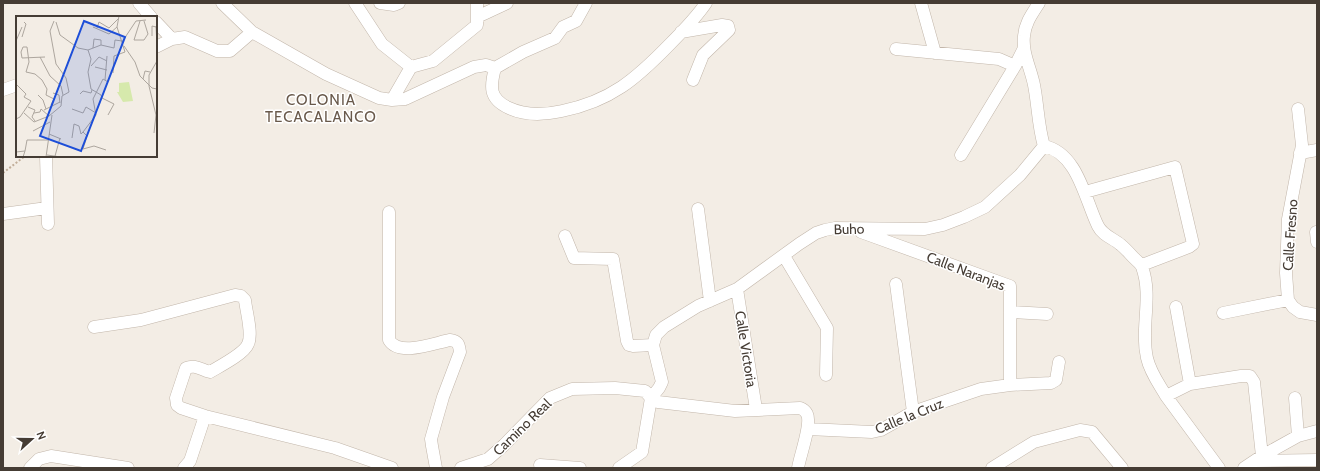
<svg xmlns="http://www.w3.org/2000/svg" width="1320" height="471" font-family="Cabin,sans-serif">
	<rect width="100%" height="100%" fill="#f3ede5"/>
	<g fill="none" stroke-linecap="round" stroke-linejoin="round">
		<defs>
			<path id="minor" d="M139,3L151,17
				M222,3L252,32L326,74L379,98L392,100L405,99L474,67L486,65L495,68C490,87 489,99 509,108C526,116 544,115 562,111C611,101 636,79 670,44C683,31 696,18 706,3
				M355,3L382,44L411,67
				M380,3L394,5L399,3
				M921,3L935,53
				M477,17L507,3
				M156,22L172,39
				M681,32L722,25L728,26L729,30L703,55L693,80
				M156,47L172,39L185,37L217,51H230L252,32
				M896,49L999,59L1015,66
				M411,67L433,61L477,25V3
				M495,68L523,52L555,38L563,27L576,21L586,3
				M3,90L17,85
				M392,100L411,67
				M1298,109L1302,145L1288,219L1286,273L1288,300L1293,307L1300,312L1317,315
				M1044,146C1078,153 1085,200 1098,226C1103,236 1113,238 1121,245C1126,249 1130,254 1134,258C1137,261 1141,264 1142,267C1153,297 1140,328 1147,358C1150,372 1159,384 1166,396L1190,384L1241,376H1250L1254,382L1262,456
				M1300,153L1317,150
				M961,155L1015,66L1024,48
				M46,156L48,224
				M1085,192L1175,167L1193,244L1189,247L1142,265
				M698,209L710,301
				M389,212V340C399,357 434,343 450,340C458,341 459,344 460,352L443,397L431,439L432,446L436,468
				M3,214L47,208
				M861,232L1010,286V385
				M1316,232L1317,242
				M565,236L574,258L613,259L627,341L629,345L633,346L653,345
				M784,256L827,328L826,375
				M896,284L913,412
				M737,289L756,409
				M1176,307L1190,384
				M1010,312L1047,314
				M1223,313L1288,300
				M94,327L141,320L235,295L241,296L245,300C246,311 253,334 248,344C244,354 220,366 210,372C201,370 196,364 186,368L176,398L177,405L181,408L205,416L335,448L392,468
				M1166,396L1219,468
				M1295,398L1298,436
				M808,429L872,432L881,430L913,412L981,389L1010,385L1051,383L1056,380L1059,362
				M1255,461L1317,460
				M540,465L580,468
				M30,468L39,459L51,456L128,468
				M184,468L190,461L205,416
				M461,468L488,459L504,445L550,398L572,389L615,388L645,391L651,398L658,402L735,411L800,408C803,409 805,410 807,414C812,424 800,455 798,468
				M619,468L642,452L651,398L659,388L662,382L653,345L656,335L664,327L698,306L737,289L799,244L816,233L825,230L835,228L925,229L943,225L964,217L985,207L1020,175L1044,146C1038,126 1038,105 1034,85C1031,69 1022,53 1024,36C1025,23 1032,14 1039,3
				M992,468L1034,442L1080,430L1092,432L1122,468
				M1244,468L1262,456L1298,436L1317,431"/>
		</defs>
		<use href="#minor" stroke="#c2b6aa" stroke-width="13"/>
		<path stroke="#c1ad98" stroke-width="2" stroke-dasharray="2 2" stroke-linecap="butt" d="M3,173L25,156"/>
		<use href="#minor" stroke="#fff" stroke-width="12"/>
	</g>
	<g text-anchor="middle" stroke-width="3" stroke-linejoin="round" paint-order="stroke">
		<g font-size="14" fill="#453c34" stroke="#fff">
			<text transform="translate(849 229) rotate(-1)" y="5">Buho</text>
			<text transform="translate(1290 235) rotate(-86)" y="5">Calle Fresno</text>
			<text transform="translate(966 271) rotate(21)" y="5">Calle Naranjas</text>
			<text transform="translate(746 349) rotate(81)" y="5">Calle Victoria</text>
			<text transform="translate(909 416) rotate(-22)" y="5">Calle la Cruz</text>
			<text transform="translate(522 427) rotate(-44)" y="5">Camino Real</text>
		</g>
		<g font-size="15" letter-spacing="1" fill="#69594b" stroke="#fff">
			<text x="321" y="105">COLONIA<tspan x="321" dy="17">TECACALANCO</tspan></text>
		</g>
	</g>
	<g transform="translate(16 16)">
		<rect width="141" height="141" fill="#f3ede5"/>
		<path d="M113,66L117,85L107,86L101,76H103V67Z" fill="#d6e9ac"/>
		<path fill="none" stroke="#ada69e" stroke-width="1" d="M124,5L118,24H128L132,18L128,5M40,6L44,19L62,32L72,34L75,43L72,56L75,73L85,79L86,82M140,10L141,30M77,11L93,18L101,11M81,12L83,6L93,12M93,12L103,2M136,20V10L140,11M6,21L10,8L8,6M0,25L6,11M106,26L120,5L130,4M108,30L119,46L124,60L136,72L141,73M77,32L78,23L85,24V29M72,34L85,29L98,32L99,24L106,25M5,36L7,31H11L13,46L10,56L19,58L26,64L31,73L30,79L38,83L35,89M5,36L6,42L29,41M24,41L34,60L45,70L47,79M75,50L83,41L91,45M79,51L91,54M97,57L98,40L109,36L101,11L103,0M127,63L129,55L134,56M89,64L91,40M0,68L10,78L8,81L15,85L4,101L0,103M37,77L43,79L44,87M64,78L67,75L75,77L76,74M22,79L27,84L30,93M86,82L98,88L92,99M12,91L19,94L16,101L19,105M56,93L67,97L70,91L80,97M28,94L44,86M8,97L18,106L33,100L45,90L46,80L53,76L50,62L40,48L34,15L38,5M18,97L24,96L25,93L33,100M17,115L34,106M67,116L80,99L77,83L87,63L92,66M67,116L71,120L67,133L78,130L90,134M138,117L140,99L133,70V59L141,45M33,118L45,123M56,122L58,108L63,110L65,118L67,116M9,135L11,124H32M0,136L9,135L7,141M31,139L45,141M39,140L44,122M30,141L36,99"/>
		<path fill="#1d4ed8" fill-opacity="0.15" stroke="#1d4ed8" stroke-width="2" d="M68,5L109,21L65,135L24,120Z"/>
		<rect width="141" height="141" fill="none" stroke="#453c34" stroke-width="2"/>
	</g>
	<rect width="1320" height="471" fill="none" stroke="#453c34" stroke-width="8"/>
	<g transform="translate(32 439) rotate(69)" stroke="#ffffff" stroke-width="3" paint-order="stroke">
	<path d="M0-3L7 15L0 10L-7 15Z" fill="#453c34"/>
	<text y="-6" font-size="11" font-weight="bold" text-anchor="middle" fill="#453c34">N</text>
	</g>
</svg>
